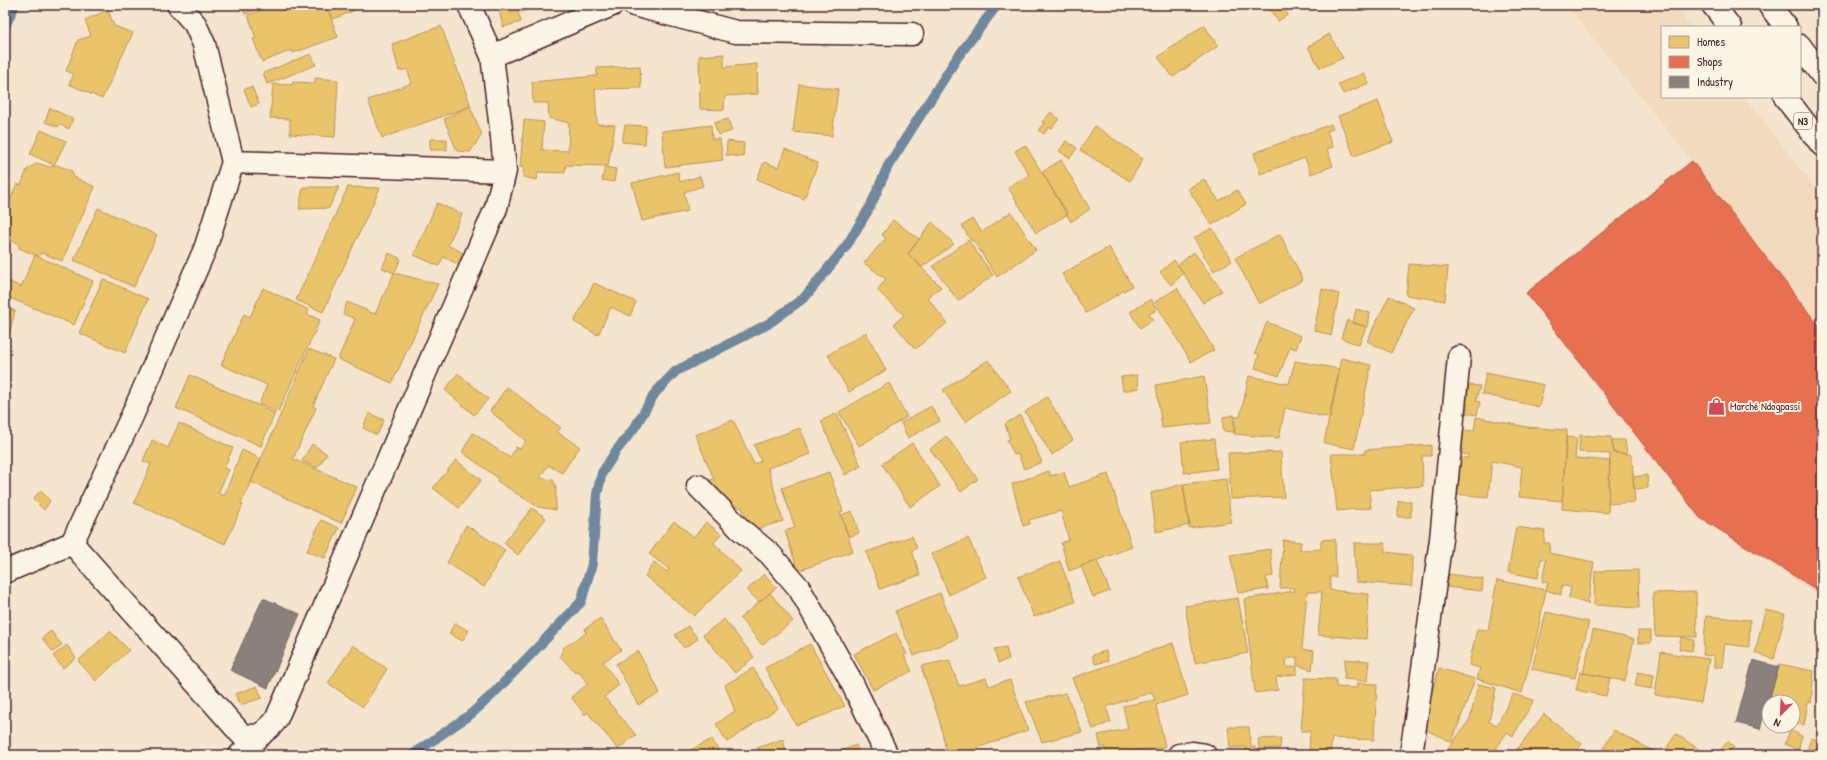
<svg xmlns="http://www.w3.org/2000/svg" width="1827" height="760" font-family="'Patrick Hand',sans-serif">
	<rect width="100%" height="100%" fill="#f6e5ce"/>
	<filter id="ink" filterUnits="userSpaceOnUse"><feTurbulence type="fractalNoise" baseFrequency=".025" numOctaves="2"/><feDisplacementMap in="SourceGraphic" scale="8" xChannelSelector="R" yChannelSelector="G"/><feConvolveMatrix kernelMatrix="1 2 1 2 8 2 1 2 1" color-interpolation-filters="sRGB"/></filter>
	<g filter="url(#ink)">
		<path fill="#f2dabe" d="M1566,5H1674L1691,27H1662V97H1745L1822,197V598L1700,518L1526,293L1692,161Z"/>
		<path fill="#e9c46a" stroke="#b99257" d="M241,5H266L245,14Z
			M274,5H326L338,37L293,53L292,50L262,62L253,39L256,38L248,15Z
			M327,5H357L358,9L333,19Z
			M501,5H516L521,22L503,27L498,6Z
			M519,5H533L534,8L521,12Z
			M1266,5H1295L1286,11L1288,15L1278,21Z
			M108,10L114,26L133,33L102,99L69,84L74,74L66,71L78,40L91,36L85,20Z
			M1204,25L1218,46L1173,77L1158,57Z
			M441,26L471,106L382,138L368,100L412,83L407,69L399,71L392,44Z
			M1329,34L1343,58L1320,68L1308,47Z
			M311,54L316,65L267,84L263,73Z
			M724,54V67L757,64L758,94L725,96L724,110L700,109L699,56Z
			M640,66L641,88L595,89L597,124L615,125L608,166L566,165L565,173L538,172L537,180L523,177L524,168L520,167L524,120L544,122L542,150L568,151L569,123L549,118L548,103H533L532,82L597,76V68Z
			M1364,73L1369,83L1343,94L1338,84Z
			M315,78L338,80L335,137L290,134V119L270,118L273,84L292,85L293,82L315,83Z
			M799,84L838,89L832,136L793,132Z
			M252,87L259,104L251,107L244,89Z
			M1378,101L1393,142L1354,156L1338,116Z
			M470,106L482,135L470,152L457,151L444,119Z
			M50,108L73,119L69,129L59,124L58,127L45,122Z
			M1051,112L1059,119L1051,129L1049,127L1044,134L1038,130L1044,123L1042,122Z
			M728,119L732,131L718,135L714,123Z
			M1331,124L1333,129L1327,131L1333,147L1327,149L1333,166L1311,174L1305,158L1260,174L1254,153Z
			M625,125L646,126L645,144L622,142Z
			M711,125L712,139H720L723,160L665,167L662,131Z
			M1095,126L1143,159L1130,181L1080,150Z
			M41,130L66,141L54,165L30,154Z
			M430,139H447V150H430Z
			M727,141L744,143L743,157L726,155Z
			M1066,141L1077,148L1070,158L1059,151Z
			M1025,145L1068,214L1036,233L1008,187L1029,175L1015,151Z
			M785,149L818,163L804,199L757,179L764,162L778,167Z
			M1061,160L1090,209L1071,222L1042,172Z
			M37,163L49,167L57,165L72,171L74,177L95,187L62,261L42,253L37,256L19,248V244L5,237V211L17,184L21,185L27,170Z
			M605,167L616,169L614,182L602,180Z
			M678,172L680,182L700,176L703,186L684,192L688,211L642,221L632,183Z
			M1204,179L1219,201L1237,190L1246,204L1212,225L1188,189Z
			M303,187H339L329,208L299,209Z
			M348,187L380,188L323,312L296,300Z
			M437,203L462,214L448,245L463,253L458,264L443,257L439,266L414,255Z
			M98,208L157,235L134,287L74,260Z
			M1011,212L1036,250L997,277L973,240L971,241L962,226L972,219L982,232Z
			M893,220L919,239L908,254L941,287L927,297L947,323L915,349L894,324L904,315L877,290L886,279L864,263L886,238L882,235Z
			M932,222L954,244L922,267L908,254Z
			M1212,228L1232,261L1213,271L1194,238Z
			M1280,234L1303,280L1259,304L1235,258Z
			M968,240L993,275L958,301L933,266Z
			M1109,247L1132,286L1086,313L1062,274Z
			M1194,252L1222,291L1203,303L1178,265Z
			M389,253L401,259L394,273L382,268Z
			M35,255L93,281L74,325L5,296L6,280L21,287Z
			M1174,260L1184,273L1171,285L1160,272Z
			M1409,264L1448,267L1445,301L1406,295Z
			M394,273L438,284L392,383L338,359L355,319L343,314L347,302L375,314Z
			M103,279L148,299L125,353L79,333Z
			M594,283L636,302L630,316L611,307L598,335L574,322Z
			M263,288L309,310L307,314L320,320L278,412L259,404L267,385L221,365L244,314L250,317Z
			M1177,288L1214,350L1191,362L1155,302Z
			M1322,289L1339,294L1331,336L1314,330Z
			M1389,296L1414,308L1391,353L1367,341Z
			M1151,299L1157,310L1149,314L1153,320L1140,328L1130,312Z
			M5,307L15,311L10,331L5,339Z
			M1356,309L1370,313L1368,327L1353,323Z
			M1347,320L1366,327L1359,345L1341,338Z
			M1267,322L1301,336L1296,349L1290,347L1279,376L1255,368L1259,355L1255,353Z
			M866,332L886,370L849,392L828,355Z
			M309,349L334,359L313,406L316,408L293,459L357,487L341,523L251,482Z
			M1341,358L1371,365L1354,449L1324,443Z
			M988,360L1011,391L965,422L943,390Z
			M1295,361L1340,369L1330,418L1285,408L1279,438L1234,434V417H1240L1249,376L1289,384Z
			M458,373L488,399L474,415L445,390Z
			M1486,373L1544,385L1539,407L1482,394Z
			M190,375L275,413L261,446L176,408Z
			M1137,375L1139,388L1123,391L1121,377Z
			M1204,376L1211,423L1162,428L1156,385Z
			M889,383L907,417L859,446L839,412Z
			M1469,385L1480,386L1476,401L1480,402L1477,415L1466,413L1468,404H1466Z
			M507,387L561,428L557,432L580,447L562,473L548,465L540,478L553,480L556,487V510L538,507L497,481L498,478L462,452L473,433L510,458L516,447L520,449L526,441L490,411Z
			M1047,397L1073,440L1052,455L1025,412Z
			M931,406L940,421L908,438L901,423Z
			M369,413L384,420L377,435L363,428Z
			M837,413L861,466L845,475L821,421Z
			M1020,415L1042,462L1024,469L1018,454L1014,455L1007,440L1010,439L1005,424Z
			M1234,415L1235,432L1223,431V417Z
			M1476,417L1527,427L1567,430L1562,501L1519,497L1522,467L1492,461L1488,497L1454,494L1457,458H1468V455L1456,452L1463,430L1474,431Z
			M733,420L754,464L761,461L754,445L800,428L811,454L768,468L783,521L750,531L742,507L726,511L705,481L714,479L695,435Z
			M179,423L233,448L224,468L229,470L218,493L224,496L242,450L261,459L241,504L243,505L225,544L134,503L151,464L143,461L152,440L168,448Z
			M1580,435L1611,437L1614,453L1630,454L1632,458L1635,502L1608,504L1610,454L1579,452Z
			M946,436L978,479L961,492L930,449Z
			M1566,437L1577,438L1575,458L1610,461L1608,513L1562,509Z
			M1214,439L1217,469L1184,473L1181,442Z
			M1612,440H1625L1627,454L1614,453Z
			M912,443L940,486L910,507L882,464Z
			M312,444L327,454L317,468L302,461Z
			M1431,445V456H1422L1423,486L1369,490L1371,508L1337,511L1331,454H1365V450Z
			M1281,452L1284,497L1231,499L1228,453Z
			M456,460L481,480L459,508L433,488Z
			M1049,471L1051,476L1064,472L1069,487L1108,474L1132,547L1069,571L1061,543L1069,540L1061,511L1029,520L1030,524L1023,526L1012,484Z
			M829,472L843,511L840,512L853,551L798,571L785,531L795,528L782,488Z
			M1647,475L1648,488L1634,489L1633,477Z
			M1226,479L1231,522L1189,528L1183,484Z
			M1183,484L1190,525L1156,532L1151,493Z
			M41,490L50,501L44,510L33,499Z
			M1398,501H1411V517H1398Z
			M532,508L546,518L518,555L504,543Z
			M852,511L859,533L849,537L841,515Z
			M321,520L339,528L325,558L307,551Z
			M674,521L694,537L706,522L721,534L714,543L741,571L694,616L645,576L654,562L667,572L669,569L649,554Z
			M466,525L505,550L484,587L447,563Z
			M1516,527L1545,531L1544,543H1550L1549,553L1594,562L1588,604L1569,598L1571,587L1562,586L1561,595L1546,590L1548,583L1542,582L1546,560L1541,559L1538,578L1508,572Z
			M912,536L917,548L912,551L920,575L880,589L866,552Z
			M968,538L986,577L949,595L931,554Z
			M1335,539L1336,577H1330V590L1369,594L1366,639L1318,635L1322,592H1307L1302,649L1314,651L1312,670L1297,665V657L1286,659L1287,668L1297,666V674L1276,677L1278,690L1255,693L1244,599L1294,591V588H1280L1283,540L1301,542L1300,550L1321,549V540Z
			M1354,543H1385V552L1412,555V586L1356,582Z
			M1270,549L1273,576L1266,577L1268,589L1238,593L1230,555Z
			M1060,561L1075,602L1034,617L1018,577Z
			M1097,561L1110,591L1093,597L1081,566Z
			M1638,570L1639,608L1594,605L1595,571Z
			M764,574L777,587L759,602L747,590Z
			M1449,574L1483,579L1482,591L1447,587Z
			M1497,580L1546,590L1536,639L1522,693L1477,679L1480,668L1469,665L1477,629L1488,630Z
			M1696,592L1697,637L1655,636L1653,593Z
			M770,593L793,621L762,645L740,618Z
			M940,593L958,638L914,656L895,611Z
			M1238,598L1248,653L1195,663L1185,606Z
			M1765,610L1785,614L1774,659L1755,653Z
			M1546,612L1589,622L1575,678L1532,669Z
			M1706,616L1750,620L1749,647L1725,644L1723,658V667H1714V656L1703,655Z
			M600,618L621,650L603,662L619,685L604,697L636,735L618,749L587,712L585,715L571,697L588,684L578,671L575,672L560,656L563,648L586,633L585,629Z
			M724,619L754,657L735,673L703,635Z
			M455,623L469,631L462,641L449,633Z
			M688,626L698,639L684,648L675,635Z
			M1593,630L1634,639L1625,681L1583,673Z
			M51,631L62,645L53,652L42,638Z
			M110,631L129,650L96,681L78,661Z
			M1638,631H1651V643H1638Z
			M896,633L907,654L904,655L912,671L873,690L854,654Z
			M1681,637L1694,640L1692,651L1679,649Z
			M1173,643L1188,695L1156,705L1165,747L1106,755L1105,747L1101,748L1098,735L1128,729L1123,706L1155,700L1152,692L1106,707L1111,722L1093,729L1072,678Z
			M810,644L845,706L825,715L796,725L765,668Z
			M67,645L76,658L63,668L53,656Z
			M353,645L387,669L363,707L328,683Z
			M1006,647L1009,659L998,663L994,649Z
			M638,651L660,693L638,705L616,664Z
			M1106,651L1108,661L1095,664L1092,655Z
			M1661,652L1709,659L1701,703L1655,695Z
			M1345,659L1369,661L1367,681L1344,679Z
			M949,660L959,686L986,678L989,686L1010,680L1028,730L977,748L978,751L968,755H947L939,719L921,666Z
			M1779,664L1814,671L1811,703L1808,702L1804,725L1793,723V702H1769V718L1763,717Z
			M753,668L778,708L727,742L716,724L735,711L725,685Z
			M1439,668L1475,679L1452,742L1419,727L1428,707Z
			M1580,672L1610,678L1606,696L1576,690Z
			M1638,672L1654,675L1652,689L1635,686Z
			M1305,678L1336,679V687L1356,688L1357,683L1377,684L1374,740L1332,738L1330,755H1309L1310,731H1301Z
			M1478,684L1496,688L1489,722L1497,725L1513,694L1534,700L1513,736L1507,732L1492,755H1444L1470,719Z
			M257,686L262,698L240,705L235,694Z
			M1066,693L1082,732L1042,742L1026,702Z
			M1544,714L1582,744L1574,755H1520L1515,752Z
			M1820,725L1822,726V738L1816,736Z
			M1228,727H1249L1251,747H1255L1254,755L1246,754V747L1230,748Z
			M1614,730L1661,755H1600Z
			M1790,730L1802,736L1798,750L1785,744Z
			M1676,734L1708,755H1662Z
			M1281,738L1280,748L1259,749L1258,739Z
			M1811,738L1822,742V755L1806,754Z
			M712,739L721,755H681Z
			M783,739L786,751L774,755H760L757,748Z
			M1728,741L1734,747L1727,755H1716Z
			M856,745L860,755H832Z"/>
		<path fill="#e76f51" stroke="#b85746" d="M1692,161L1822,330V593L1700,518L1526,293Z"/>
		<path fill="#8a817c" stroke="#776464" d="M263,598L300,614L268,688L230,670Z
			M1753,660L1779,667L1760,729L1736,723Z"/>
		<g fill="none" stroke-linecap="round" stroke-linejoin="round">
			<path stroke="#70889e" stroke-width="10" d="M5,26L15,5
				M412,755L471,714L493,694L581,602L592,564L597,494L602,473L616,451L635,427L655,393L676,371L768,324L805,297L847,245L870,207L888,166L957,58L997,5"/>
			<defs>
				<path id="minor" d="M634,5L736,32L912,34
					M492,56L612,5
					M233,162L505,171
					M698,486L740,529L770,554L799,588L851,681L887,755
					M72,543L242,735L252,736L261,735
					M5,572L72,543L132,416L205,249L233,162L204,44L195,24L178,5
					M240,755C248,749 253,741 260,735C267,729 271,727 276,720L496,208L505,171L502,137L492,56L469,5
					M1179,755L1193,753L1205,755
					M1411,755L1441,539L1459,357"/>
				<path id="primary" d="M1713,5L1730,27
					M1785,97L1822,145"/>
				<path id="trunk" d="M1769,5L1786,27
					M1800,46L1822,75"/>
			</defs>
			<use href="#minor" stroke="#4a1f2b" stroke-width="25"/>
			<use href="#primary" stroke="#4a1f2b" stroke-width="25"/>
			<use href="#trunk" stroke="#4a1f2b" stroke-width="25"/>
			<use href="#minor" stroke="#fcf5e5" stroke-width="22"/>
			<use href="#primary" stroke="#fcf5e5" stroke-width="22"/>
			<use href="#trunk" stroke="#fcf5e5" stroke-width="22"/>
		</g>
	</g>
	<defs>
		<symbol id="shop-bare" viewBox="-9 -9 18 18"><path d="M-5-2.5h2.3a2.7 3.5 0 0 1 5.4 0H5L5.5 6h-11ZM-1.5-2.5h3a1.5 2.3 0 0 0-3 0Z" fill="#d1495b" stroke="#fcf5e5" stroke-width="2.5" paint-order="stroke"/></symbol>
	</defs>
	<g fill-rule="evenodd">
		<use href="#shop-bare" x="1704" y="394" width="25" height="25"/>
	</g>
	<g text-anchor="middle" stroke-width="4" stroke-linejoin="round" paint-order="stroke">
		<rect fill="#fcf5e5" stroke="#7f5f63" stroke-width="1" x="1794" y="113" width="18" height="16" rx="3"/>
		<g font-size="10" font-weight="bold" fill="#4a1f2b">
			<text x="1803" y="125">N3</text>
		</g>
		<g font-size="11" fill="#4a1f2b" stroke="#fcf5e5" text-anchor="start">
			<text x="1730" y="410">Marché Ndogpassi</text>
		</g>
	</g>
	<rect width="1827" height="760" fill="none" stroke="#fcf5e5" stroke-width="20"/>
	<rect x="10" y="10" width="1807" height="740" fill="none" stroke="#4a1f2b" stroke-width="1.5" filter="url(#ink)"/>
	<rect x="1661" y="26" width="140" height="72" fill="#fcf5e5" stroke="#b59f9b"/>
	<rect x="1669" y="36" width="20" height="12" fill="#e9c46a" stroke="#b59f9b"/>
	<text x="1697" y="46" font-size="12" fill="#4a1f2b">Homes</text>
	<rect x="1669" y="56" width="20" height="12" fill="#e76f51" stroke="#b59f9b"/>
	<text x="1697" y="66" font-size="12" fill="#4a1f2b">Shops</text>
	<rect x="1669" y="76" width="20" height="12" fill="#8a817c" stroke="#b59f9b"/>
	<text x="1697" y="86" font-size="12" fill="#4a1f2b">Industry</text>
	<g transform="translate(1781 714) rotate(204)"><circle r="19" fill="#fcf5e5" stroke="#b59f9b"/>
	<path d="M0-3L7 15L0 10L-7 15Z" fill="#d1495b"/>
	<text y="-6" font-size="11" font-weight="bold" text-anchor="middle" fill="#4a1f2b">N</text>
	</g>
</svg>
